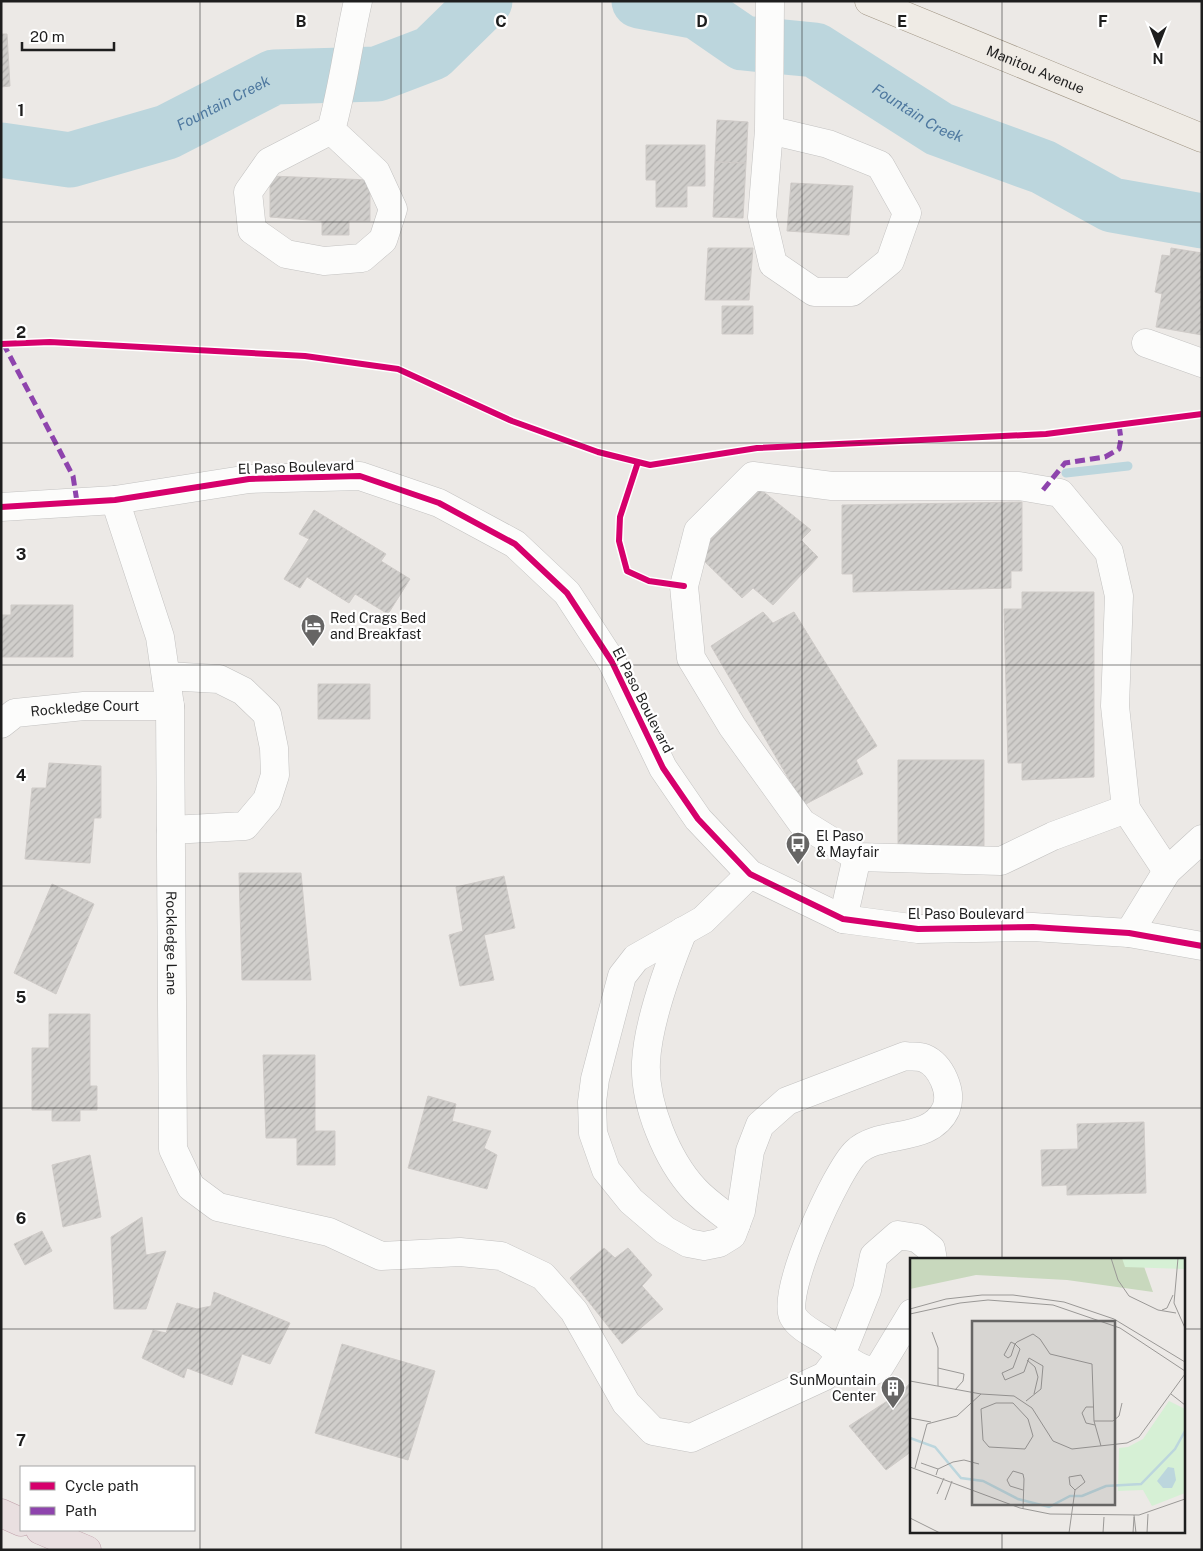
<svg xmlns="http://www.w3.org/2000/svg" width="1203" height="1551" font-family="'Public Sans',sans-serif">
	<defs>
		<pattern id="building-hatch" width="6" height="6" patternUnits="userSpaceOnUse" patternTransform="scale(1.25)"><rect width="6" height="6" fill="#d0cecb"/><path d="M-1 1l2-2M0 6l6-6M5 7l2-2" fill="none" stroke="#b2b0ae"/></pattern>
	</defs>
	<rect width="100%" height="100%" fill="#ece9e6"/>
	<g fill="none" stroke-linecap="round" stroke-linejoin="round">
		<path stroke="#bcd6dd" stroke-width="9" d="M1066,473L1128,466"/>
		<g stroke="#bcd6dd" stroke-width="55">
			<path id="s1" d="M639,1L698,12L743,43L815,50L939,129L1043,167L1112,205L1202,221"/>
			<path id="s2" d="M1,150L70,160L167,132L274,77L377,74L432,53L485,1"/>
		</g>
	</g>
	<path fill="url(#building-hatch)" stroke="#cfcbc8" d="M1,34H7L10,86L1,87Z
		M717,120L748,122L746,163L715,162Z
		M646,145H705V186H687V207H656V180H646Z
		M715,162L746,163L743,218L713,217Z
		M270,176L370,180V221H349V235H322V221L270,217Z
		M791,183L853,186L849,235L787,231Z
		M708,248H753L749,300H705Z
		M1171,248L1202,253V335L1156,327L1162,294L1155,292L1162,255L1170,256Z
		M722,306H753V334H722Z
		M759,488L811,530L801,540L818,557L773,605L753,588L742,598L697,554Z
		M1022,502V571H1011V588L853,592V574H842V505Z
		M314,510L386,554L381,561L410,579L388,614L355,594L349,603L307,577L300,588L284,579L309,539L299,534Z
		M1022,592H1094V777L1022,780V763H1008L1004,609H1022Z
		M11,605H73V657H1V615H11Z
		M763,612L773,623L794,612L877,746L856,760L863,774L804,805L711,646Z
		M318,684H370V719H318Z
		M898,760H984V846H898Z
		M49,763L101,766V818H94L90,863L25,859L32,788H46Z
		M239,873H301L311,980H242Z
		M504,876L515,928L484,935L494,980L460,986L449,935L463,931L456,887Z
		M52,884L94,904L56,994L14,973Z
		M49,1014H90V1086H97V1110H80V1121H52V1110H32V1048H49Z
		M263,1055H315V1131H335V1165H297V1138H266Z
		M428,1096L456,1104L452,1121L491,1131L484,1148L497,1155L487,1189L408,1168Z
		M1144,1122L1146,1193L1067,1195V1185L1042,1186L1041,1150L1078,1149L1077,1124Z
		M90,1155L101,1217L63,1227L52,1165Z
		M142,1217L146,1255L166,1251L146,1309H114L111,1237Z
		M42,1231L52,1251L25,1265L14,1244Z
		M604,1248L615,1258L628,1248L652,1275L642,1286L663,1309L622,1344L570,1278Z
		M214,1292L290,1323L270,1364L242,1354L232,1385L187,1368L184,1378L142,1358L153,1330L166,1333L177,1303L197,1309L211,1306Z
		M342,1344L435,1371L408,1460L315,1433Z
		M912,1381V1451L886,1470L849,1426L901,1392Z"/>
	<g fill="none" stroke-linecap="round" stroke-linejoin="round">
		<defs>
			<g id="minor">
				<path d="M331,130L376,172L393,209L383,240L362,258L324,261L286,254L252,230L248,192L269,162L331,130C343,88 348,44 358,1"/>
				<path d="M769,130L828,144L880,165L907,213L890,261L852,292H814L773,264L762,217L769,130L770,1"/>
				<path d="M1146,343L1202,363"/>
				<path d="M753,476L832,486H1019L1060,493L1109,552L1119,596L1115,706L1126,809L1053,836L1001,861L857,857L802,823L732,726L691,658L684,586L698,531Z"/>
				<path id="s3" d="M115,500L160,637L170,706L173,1149L191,1187L218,1207L329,1232L381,1256L460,1252L501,1256L543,1276L574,1311L626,1403L653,1431L691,1438L825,1376L841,1355L867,1290L874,1256L898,1235L917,1238L931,1249L933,1260"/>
				<path d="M1,507L115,500L249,479L360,476L439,503L515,544L567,593L612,662L663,768L698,819L750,874L843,919L918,929L1033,927L1129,933L1202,946"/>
				<path d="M166,676L219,679L243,691L267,714L274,748L275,775L267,800L245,826L171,830"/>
				<path id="s4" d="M1,724L15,713L84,706H170"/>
				<path d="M1126,809L1167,871"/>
				<path d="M750,874L703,920L636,958L622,976L595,1079L592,1102L593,1133L606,1170L631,1201L665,1230L688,1243L704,1246L719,1243L732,1235L741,1211L750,1151L760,1125L787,1101L905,1056C910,1057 919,1056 924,1058C941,1065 953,1092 946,1109C930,1144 880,1129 856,1152C836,1171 781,1292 793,1316C800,1329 818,1335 829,1344C841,1356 856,1369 873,1371L880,1366L912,1313"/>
				<path d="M843,919L857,857"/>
				<path d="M683,931C668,968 648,1022 646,1062C644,1104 667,1160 695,1190C707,1203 723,1213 736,1224"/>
				<path d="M1129,933L1167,871L1202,839"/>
			</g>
			<g id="major">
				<path id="s5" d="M869,1L1202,138"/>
			</g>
			<path id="highway" d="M1,1513L21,1522
				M40,1530L87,1550"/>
		</defs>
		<use href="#minor" stroke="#c3c2c1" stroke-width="29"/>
		<use href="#major" stroke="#a19685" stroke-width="29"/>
		<use href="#highway" stroke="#bf9fa9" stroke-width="29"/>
		<use href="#minor" stroke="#fcfcfb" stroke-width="28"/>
		<use href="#major" stroke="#efebe5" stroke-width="28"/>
		<use href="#highway" stroke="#e9dfe0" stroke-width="28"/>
		<path stroke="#8e44ad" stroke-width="5" stroke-dasharray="10 5" stroke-linecap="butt" d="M3,343L73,476L77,502
			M1043,490L1065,463L1105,457L1119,449L1121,439L1119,425"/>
		<defs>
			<path id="cycleway" d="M1,344L50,342L305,356L398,369L512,421L598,452L650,465L757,448L1046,434L1202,414
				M638,462L620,517L619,541L627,571L649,581L684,586
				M1,507L115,500L249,479L360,476L439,503L515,544L567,593L612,662L663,768L698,819L750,874L843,919L918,929L1033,927L1129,933L1202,946"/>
		</defs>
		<use href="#cycleway" stroke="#fff" stroke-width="9"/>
		<use href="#cycleway" stroke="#d6006c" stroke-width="6"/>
	</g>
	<path fill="none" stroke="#1e1e1e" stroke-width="1" stroke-opacity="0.55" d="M200,1V1550M401,1V1550M602,1V1550M802,1V1550M1002,1V1260M1,222H1202M1,443H1202M1,665H1202M1,886H1202M1,1108H1202M1,1329H912M1184,1329H1202M1002,1532V1550"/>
	<defs>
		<symbol id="hotel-pin" viewBox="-11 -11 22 30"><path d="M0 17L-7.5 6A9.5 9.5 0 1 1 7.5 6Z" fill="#666564" stroke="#fff"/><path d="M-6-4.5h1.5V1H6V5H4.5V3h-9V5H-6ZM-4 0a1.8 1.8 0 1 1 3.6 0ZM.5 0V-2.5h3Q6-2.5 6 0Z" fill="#fff"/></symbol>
		<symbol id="bus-pin" viewBox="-11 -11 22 30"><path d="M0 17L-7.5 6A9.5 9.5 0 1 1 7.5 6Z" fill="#666564" stroke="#fff"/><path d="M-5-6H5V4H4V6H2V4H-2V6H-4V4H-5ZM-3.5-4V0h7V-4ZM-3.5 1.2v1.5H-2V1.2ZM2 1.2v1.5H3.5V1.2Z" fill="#fff"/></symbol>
		<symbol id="building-pin" viewBox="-11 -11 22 30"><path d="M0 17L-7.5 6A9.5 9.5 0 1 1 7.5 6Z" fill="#666564" stroke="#fff"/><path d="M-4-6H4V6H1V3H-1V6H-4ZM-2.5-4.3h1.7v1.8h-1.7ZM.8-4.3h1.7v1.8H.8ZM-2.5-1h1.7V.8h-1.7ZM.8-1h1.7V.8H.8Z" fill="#fff"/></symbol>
	</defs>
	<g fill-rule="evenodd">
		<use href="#hotel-pin" x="299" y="612" width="28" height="38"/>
		<use href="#bus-pin" x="784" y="830" width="28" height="38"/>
		<use href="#building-pin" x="879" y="1374" width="28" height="38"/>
	</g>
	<g text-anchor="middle" stroke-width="4.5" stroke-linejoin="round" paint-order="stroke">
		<g font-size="14" fill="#1e1e1e" stroke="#fff">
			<text dy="5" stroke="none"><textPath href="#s5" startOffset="180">Manitou Avenue</textPath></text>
			<text transform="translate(296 467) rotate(-2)" y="5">El Paso Boulevard</text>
			<text transform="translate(643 700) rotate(63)" y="5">El Paso Boulevard</text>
			<text dy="5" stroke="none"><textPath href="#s4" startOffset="88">Rockledge Court</textPath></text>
			<text x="966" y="919">El Paso Boulevard</text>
			<text dy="5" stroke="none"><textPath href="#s3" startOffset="451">Rockledge Lane</textPath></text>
		</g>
		<g font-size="14" fill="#1e1e1e" stroke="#fff" text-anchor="start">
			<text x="330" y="623">Red Crags Bed<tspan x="330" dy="16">and Breakfast</tspan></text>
			<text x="816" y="841">El Paso<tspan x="816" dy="16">&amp; Mayfair</tspan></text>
			<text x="876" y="1385" text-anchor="end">SunMountain<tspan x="876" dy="16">Center</tspan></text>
		</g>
		<g font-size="15" font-style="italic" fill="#4e789f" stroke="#fff">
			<text dy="5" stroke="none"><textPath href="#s2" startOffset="234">Fountain Creek</textPath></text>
			<text dy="5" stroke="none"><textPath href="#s1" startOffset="308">Fountain Creek</textPath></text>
		</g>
	</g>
	<g transform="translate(910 1258)">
		<rect width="275" height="275" fill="#ece9e6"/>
		<path d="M0,0H231L243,34L157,22L66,17L0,31Z" fill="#c8d8bd"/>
		<path d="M212,0H275V11L215,9ZM259,143L275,151V235L242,248L233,232L208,233L209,190L218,189L233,181Z" fill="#d6f0d5"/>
		<path d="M258,209L264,210L266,222L262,230H253L247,223Z" fill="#bcd6dd"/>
		<path fill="none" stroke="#bcd6dd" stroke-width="2.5" d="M0,180L25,189L51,220L73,223L108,241L139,249L160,238H172L196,228L231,226L265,191L275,173"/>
		<path fill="none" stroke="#9a9896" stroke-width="1" d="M201,0L208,22L219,38L248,52L266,55M268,0L264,45L275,70M0,51L36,41L72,37H103L154,44L204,61L275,104M252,52L257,50L263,37M0,56L50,45L78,42L143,47L210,70L275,113M22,74L28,90V128M117,102L125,109L128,119L124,136M28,110L54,116L53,123L45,132M0,123L71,136L104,138L122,150L143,183L162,191L217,185L229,179L275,116M261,136L275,147M116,143L131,131L133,108L119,100L114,114L95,122L92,115L103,110L110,91L105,86L101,84L94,97L98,100L101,98L105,86L107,84L123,76L130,81L140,96L182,106L184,163L191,188M86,145H103L118,161L123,178L115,191L79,189L73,182L71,151ZM184,149H176L172,155L176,165L185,167M0,160L21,164M184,163H203L209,158L212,145M11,205L28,211M0,209L110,250L140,256L229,257L275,241M5,210L17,166L47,158L71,136M26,217L28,211L43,204L54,202L69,206M27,236L34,220M35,242L42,223M113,251L114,221L113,216L103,213L97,222L100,228L113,232M224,257L226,275M0,260L30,275M159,275L165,232L175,224L171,217L159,219L160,227L165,232M193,275L194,259M223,275L224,259M237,275L238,256"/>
		<path fill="#666564" fill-opacity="0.15" stroke="#666564" stroke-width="2.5" d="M62,63H205V247H62Z"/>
		<rect width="275" height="275" fill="none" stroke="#1e1e1e" stroke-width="2.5"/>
	</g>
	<g font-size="16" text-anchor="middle" font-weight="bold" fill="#1e1e1e" stroke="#fff" stroke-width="4.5" stroke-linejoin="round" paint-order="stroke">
		<text x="301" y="27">B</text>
		<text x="501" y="27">C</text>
		<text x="702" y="27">D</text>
		<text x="902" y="27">E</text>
		<text x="1103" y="27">F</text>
		<text x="21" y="116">1</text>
		<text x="21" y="338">2</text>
		<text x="21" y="560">3</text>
		<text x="21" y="781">4</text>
		<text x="21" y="1003">5</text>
		<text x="21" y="1224">6</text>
		<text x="21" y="1446">7</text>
	</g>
	<rect width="1203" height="1551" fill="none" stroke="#1e1e1e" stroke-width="5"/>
	<rect x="20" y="1466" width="175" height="65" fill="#ffffff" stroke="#a5a5a5"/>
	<rect x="30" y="1482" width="25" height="8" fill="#d6006c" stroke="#a5a5a5"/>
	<text x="65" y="1491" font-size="15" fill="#1e1e1e">Cycle path</text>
	<rect x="30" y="1507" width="25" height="8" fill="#8e44ad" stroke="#a5a5a5"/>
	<text x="65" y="1516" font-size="15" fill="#1e1e1e">Path</text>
	<g transform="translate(1158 45) rotate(180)" stroke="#ffffff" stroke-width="4" paint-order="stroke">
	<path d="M0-4L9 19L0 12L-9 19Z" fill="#1e1e1e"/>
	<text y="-8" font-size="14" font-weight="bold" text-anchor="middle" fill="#1e1e1e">N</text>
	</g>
	<path d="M22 42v8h92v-8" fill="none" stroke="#1e1e1e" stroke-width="2.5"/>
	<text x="30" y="42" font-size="15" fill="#1e1e1e" stroke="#ffffff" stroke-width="4" paint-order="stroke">20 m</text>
</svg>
